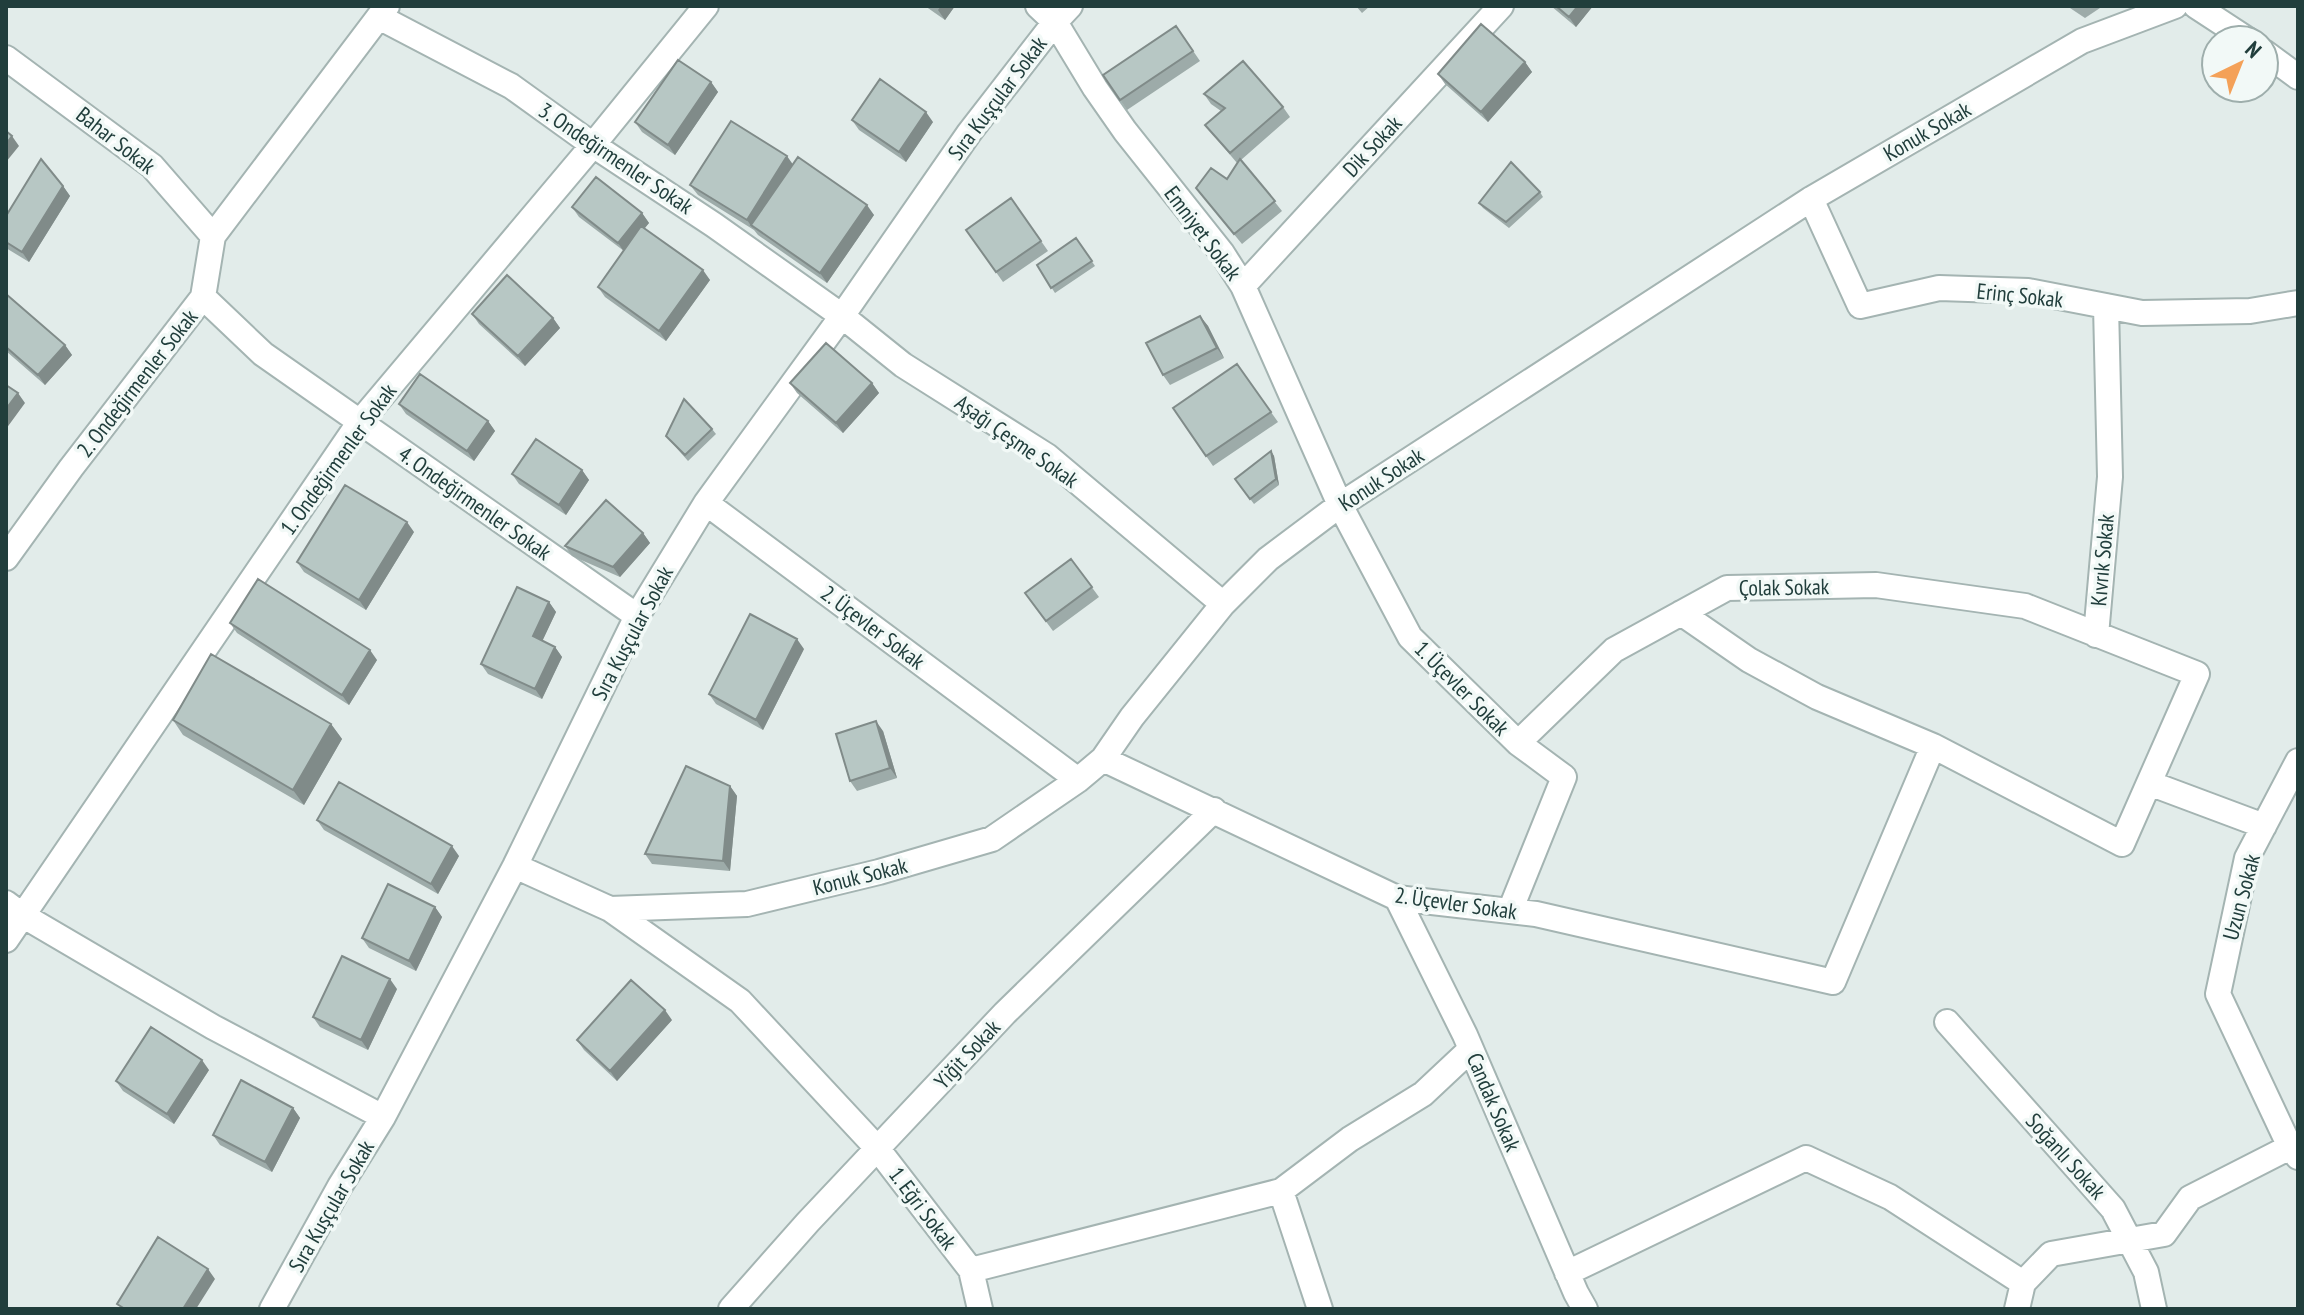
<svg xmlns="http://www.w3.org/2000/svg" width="2304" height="1315" font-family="'PT Sans Narrow',sans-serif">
	<rect width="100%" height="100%" fill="#e2ecea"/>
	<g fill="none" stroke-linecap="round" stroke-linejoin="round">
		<defs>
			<path id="minor" d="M1038,6L1055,22L1095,88L1125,131L1222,253L1243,286L1340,505L1410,637L1518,743L1564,777L1510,911
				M2196,6L2248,40
				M379,17L511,86L593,145L714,225L842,316L903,365L1047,456L1223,604
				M2264,52L2298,77
				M6,58L152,166L213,236
				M1811,199L1860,306L1939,288L2028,291L2142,313L2250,311L2298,303
				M1243,286L1501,6
				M203,297L263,354L637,616
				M706,503L1078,780
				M6,558L71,468L203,297L213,236L387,6
				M1681,613L1749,660L1817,697L1933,746
				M2096,635L2110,477L2106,306
				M1103,759L1397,898L1536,914L1833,982L1933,746L2122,844L2197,674L2025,606L1876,585L1727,588L1614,650L1518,743
				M2298,761L2247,858L2218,994L2290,1147L2298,1157
				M2149,783L2264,826
				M515,866L610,909L740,1001L877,1148L971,1270L980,1309
				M1397,898L1465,1035L1576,1293L1585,1309
				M6,903L22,915L213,1027L383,1117
				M610,909L747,904L879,872L992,839L1078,780L1103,759L1132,717L1223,604L1268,559L1340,505L1811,199L2082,41L2175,6
				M6,940L359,423L593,145L706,6
				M1947,1022L2113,1209L2146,1272L2154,1309
				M1281,1191L1320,1309
				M971,1270L1281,1191L1350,1139L1423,1094L1471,1049
				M1567,1273L1806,1158L1890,1197L2023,1283
				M272,1309L340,1186L383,1117L515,866L637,616L706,503L842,316L969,133L1055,22L1070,6
				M731,1309L808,1222L1005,1013L1214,810
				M2017,1309L2023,1283L2051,1254L2164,1234L2190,1198L2290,1147"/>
		</defs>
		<use href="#minor" stroke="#a4b4b2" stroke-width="28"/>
		<use href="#minor" stroke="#fff" stroke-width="24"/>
	</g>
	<path fill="#9daba9" d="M925,6H955L945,20Z
		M1356,6H1370L1362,13Z
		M1551,6H1593L1576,27Z
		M2067,6H2103L2085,18Z
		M1176,26L1200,61L1127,110L1103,75Z
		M1525,62L1532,72L1488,122L1445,84L1438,74Z
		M711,82L718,92L675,155L642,132L635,122Z
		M1204,94L1283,107L1290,117L1241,160L1282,211L1242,244L1196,188L1227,179L1240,160L1237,163L1205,125L1221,111L1211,104Z
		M852,120L933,122L906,162L859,130Z
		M793,164L874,215L827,283L758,235L754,230L698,195L690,185Z
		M63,186L70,196L29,262L6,248V216Z
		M1540,192L1543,197L1509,228L1483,208L1479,203Z
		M1011,198L1048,251L1003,282L966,230Z
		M572,207L642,213L649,223L644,228L710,280L666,341L605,297L598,287L624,251L579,217Z
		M1076,238L1095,266L1055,293L1037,265Z
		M6,294L65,345L72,355L45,385L6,351Z
		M472,314L553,318L560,328L525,366L479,324Z
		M1200,316L1208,326L1224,358L1170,385L1163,375Z
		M1237,364L1278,422L1213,466L1173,408Z
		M790,383H872L879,393L843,433L797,393Z
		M399,404L488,421L495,431L474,461L406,414Z
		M712,429L716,434L688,461L666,436Z
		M1271,451L1274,456L1279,485L1254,504L1235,479Z
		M582,470L589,480L566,515L519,484L512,474Z
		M414,532L366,610L304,572L297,562Z
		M643,533L650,543L620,577L572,556L565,546Z
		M1071,559L1099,597L1053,631L1025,593Z
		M549,602L556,612L542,641L555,647L562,657L542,699L488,674L481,664Z
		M230,623L377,660L349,705L237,633Z
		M804,649L763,730L716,704L709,694Z
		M173,720L331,724L342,739L304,805L183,735Z
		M883,731L897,778L857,791L850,781Z
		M730,786L737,796L730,871L652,864L645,854Z
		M317,820L459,856L438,894L324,830Z
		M435,907L442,917L416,971L369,948L362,938Z
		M397,989L368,1050L320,1027L313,1017Z
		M672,1020L617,1081L584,1050L577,1040Z
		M209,1070L174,1124L123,1091L116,1081Z
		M293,1108L300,1118L272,1172L220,1145L213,1135Z"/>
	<path fill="#808b89" d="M941,6H955L945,20L938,10Z
		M1578,6H1593L1576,27L1569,17Z
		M1525,62L1532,72L1488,122L1481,112Z
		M711,82L718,92L675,155L668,145Z
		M926,112L933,122L906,162L899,152Z
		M12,136L19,146L6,162V144Z
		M787,156L794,166L751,225L754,230L747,220Z
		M63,186L70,196L29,262L22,252Z
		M867,205L874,215L827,283L820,273Z
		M642,213L649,223L625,253L618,243Z
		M703,270L710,280L666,341L659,331Z
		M1200,316L1208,326L1224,358L1217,348Z
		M553,318L560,328L525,366L518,356Z
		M65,345L72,355L45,385L38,375Z
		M872,383L879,393L843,433L836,423Z
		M18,393L25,403L6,429V409Z
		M488,421L495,431L474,461L467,451Z
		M1271,451L1274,456L1279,485L1276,479Z
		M582,470L589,480L566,515L559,505Z
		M407,522L414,532L366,610L359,600Z
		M643,533L650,543L620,577L613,567Z
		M549,602L556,612L540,646L533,636Z
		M797,639L804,649L763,730L756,720Z
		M555,647L562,657L542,699L535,689Z
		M370,650L377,660L349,705L342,695Z
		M876,721L883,731L897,778L890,768Z
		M331,724L342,739L304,805L293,790Z
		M730,786L737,796L730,871L723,861Z
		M452,846L459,856L438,894L431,884Z
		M435,907L442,917L416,971L409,961Z
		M390,979L397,989L368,1050L361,1040Z
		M665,1010L672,1020L617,1081L610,1071Z
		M202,1060L209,1070L174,1124L167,1114Z
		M293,1108L300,1118L272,1172L265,1162Z
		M208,1269L215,1279L196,1309H183Z"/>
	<path fill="#b7c7c4" stroke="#808b89" stroke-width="2" d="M1556,6H1578L1569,17Z
		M1481,24L1525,62L1481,112L1438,74Z
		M1176,26L1193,51L1120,100L1103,75Z
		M678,60L711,82L668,145L635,122Z
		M1243,61L1283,107L1230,153L1205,125L1225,108L1204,94Z
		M880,79L926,112L899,152L852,120Z
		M731,121L787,156L747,220L690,185Z
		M6,131L12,136L6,144Z
		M798,157L867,205L820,273L751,225Z
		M41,159L63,186L22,252L6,242V216Z
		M1240,159L1275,201L1234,234L1196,188L1211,168L1227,179Z
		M1511,162L1540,192L1506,222L1479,203Z
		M596,177L642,213L618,243L572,207Z
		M1011,198L1041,241L996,272L966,230Z
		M641,226L703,270L659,331L598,287Z
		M1076,238L1092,261L1051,288L1037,265Z
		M507,275L553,318L518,356L472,314Z
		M6,294L65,345L38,375L6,347Z
		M1200,316L1217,348L1163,375L1146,343Z
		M826,343L872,383L836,423L790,383Z
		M1237,364L1271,412L1206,456L1173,408Z
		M420,374L488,421L467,451L399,404Z
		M6,385L18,393L6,409Z
		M684,399L712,429L685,455L666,436Z
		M536,439L582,470L559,505L512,474Z
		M1271,451L1276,479L1250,499L1235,479Z
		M345,485L407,522L359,600L297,562Z
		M606,500L643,533L613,567L565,546Z
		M1071,559L1092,587L1046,621L1025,593Z
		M258,579L370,650L342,695L230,623Z
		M517,587L549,602L533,636L555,647L535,689L481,664Z
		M750,614L797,639L756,720L709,694Z
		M211,654L331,724L293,790L173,720Z
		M876,721L890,768L850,781L836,734Z
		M686,766L730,786L723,861L645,854Z
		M339,782L452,846L431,884L317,820Z
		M388,884L435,907L409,961L362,938Z
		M342,956L390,979L361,1040L313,1017Z
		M631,980L665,1010L610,1071L577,1040Z
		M151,1027L202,1060L167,1114L116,1081Z
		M241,1080L293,1108L265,1162L213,1135Z
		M158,1237L208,1269L183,1309H125L117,1304Z"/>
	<g text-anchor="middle" stroke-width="7" stroke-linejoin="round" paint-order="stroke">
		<g font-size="22" fill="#213e3c" stroke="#f2f9f7">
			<text transform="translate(997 98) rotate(-53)" y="8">Sıra Kuşçular Sokak</text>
			<text transform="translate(1927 131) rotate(-30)" y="8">Konuk Sokak</text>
			<text transform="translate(116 140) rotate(38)" y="8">Bahar Sokak</text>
			<text transform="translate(1372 146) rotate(-47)" y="8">Dik Sokak</text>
			<text transform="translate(616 158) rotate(34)" y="8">3. Ondeğirmenler Sokak</text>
			<text transform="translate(1203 233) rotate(53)" y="8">Emniyet Sokak</text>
			<text transform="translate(2020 295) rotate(6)" y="8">Erinç Sokak</text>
			<text transform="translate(137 383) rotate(-52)" y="8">2. Ondeğirmenler Sokak</text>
			<text transform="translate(1017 441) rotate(35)" y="8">Aşağı Çeşme Sokak</text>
			<text transform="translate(338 459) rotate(-54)" y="8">1. Ondeğirmenler Sokak</text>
			<text transform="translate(1381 479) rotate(-33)" y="8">Konuk Sokak</text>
			<text transform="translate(475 503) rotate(35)" y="8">4. Ondeğirmenler Sokak</text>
			<text transform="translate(2102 560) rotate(-85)" y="8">Kıvrık Sokak</text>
			<text transform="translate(1784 587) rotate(-1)" y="8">Çolak Sokak</text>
			<text transform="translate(873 627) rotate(37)" y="8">2. Üçevler Sokak</text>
			<text transform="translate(632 633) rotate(-62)" y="8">Sıra Kuşçular Sokak</text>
			<text transform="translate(1462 688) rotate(45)" y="8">1. Üçevler Sokak</text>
			<text transform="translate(860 876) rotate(-14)" y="8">Konuk Sokak</text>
			<text transform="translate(2241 897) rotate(-75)" y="8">Uzun Sokak</text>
			<text transform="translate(1456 903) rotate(8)" y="8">2. Üçevler Sokak</text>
			<text transform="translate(967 1054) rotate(-47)" y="8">Yiğit Sokak</text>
			<text transform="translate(1494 1102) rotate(67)" y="8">Candak Sokak</text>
			<text transform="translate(2066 1156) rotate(48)" y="8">Soğanlı Sokak</text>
			<text transform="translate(331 1206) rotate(-60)" y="8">Sıra Kuşçular Sokak</text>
			<text transform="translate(923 1208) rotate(53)" y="8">1. Eğri Sokak</text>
		</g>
	</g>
	<rect width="2304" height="1315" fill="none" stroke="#213e3c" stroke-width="16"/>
	<g transform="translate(2240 64) rotate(43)"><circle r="38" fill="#f2f9f7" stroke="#9eaeac" stroke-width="2"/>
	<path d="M0-6L14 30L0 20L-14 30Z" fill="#f4a158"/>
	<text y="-12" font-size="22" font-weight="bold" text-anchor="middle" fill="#213e3c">N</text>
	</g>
</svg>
